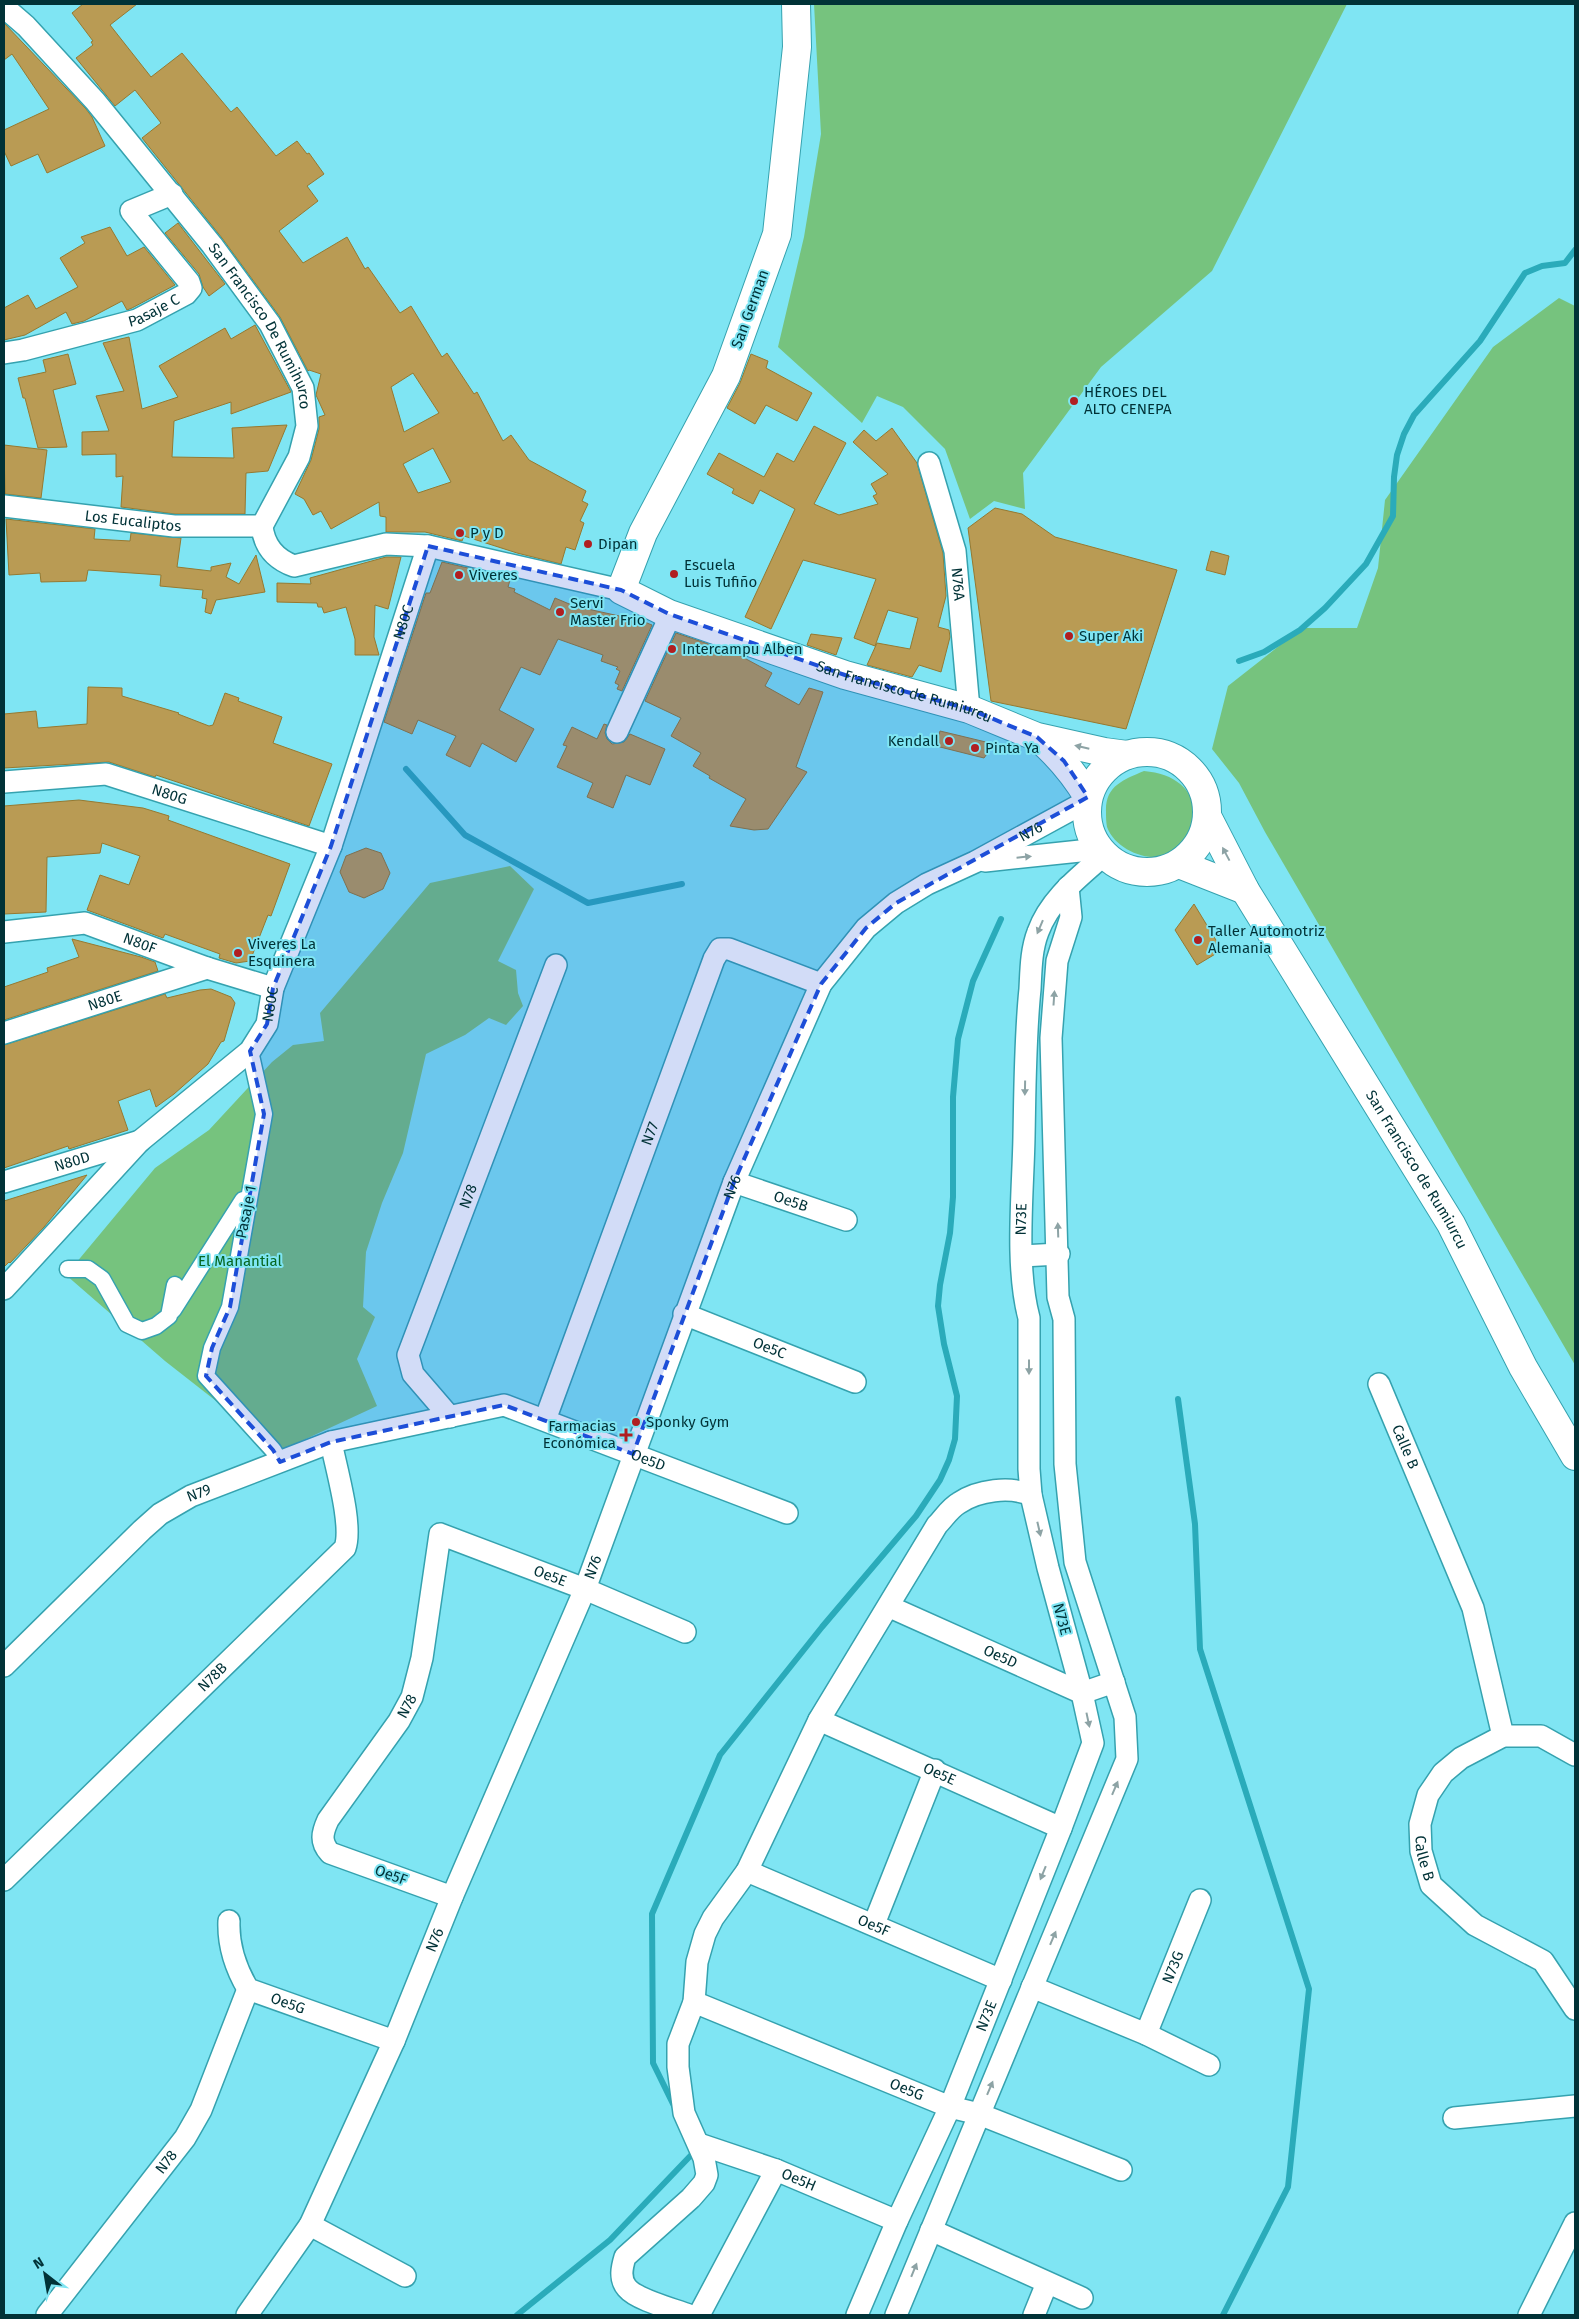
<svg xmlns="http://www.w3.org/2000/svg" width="1579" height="2319" font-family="'Fira Sans',sans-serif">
	<rect width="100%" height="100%" fill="#7fe5f3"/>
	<path fill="#76c37e" d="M814,4H1347L1212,271L1101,367L1023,473L1025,509L994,501L970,519L945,449L903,407L877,396L862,423L778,347L804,237L821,134Z
		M1559,298L1575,306V1365L1265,832L1239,783L1212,749L1228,686L1302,628H1357L1378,568L1385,500L1493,347Z
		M1144,771C1179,774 1201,794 1193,831C1183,872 1120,861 1107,827C1106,822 1106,816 1106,812C1105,786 1123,780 1144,771Z
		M510,866L534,889L498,961L516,970L518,993L523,1006L506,1025L489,1018L465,1035L426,1054L403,1153L382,1203L366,1252L363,1307L375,1317L357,1359L377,1406L280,1451L165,1361L66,1275L155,1168L209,1130L272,1062L293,1045L324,1041L320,1013L430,883Z"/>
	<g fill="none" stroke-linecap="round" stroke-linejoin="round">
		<path stroke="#2aabba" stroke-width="6" d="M1239,661L1264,652L1300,630L1325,608L1366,564L1393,516L1394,477L1397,455L1404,434L1414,415L1480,341L1525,273L1542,266L1565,263L1575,250
			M406,769L465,835L588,903L682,884
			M1178,1399L1195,1524L1200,1649L1309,1989L1288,2187L1223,2315
			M676,2110L653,2063L652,1914L720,1755L822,1627L916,1516L940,1480L949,1460L955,1439L957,1396L944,1344L938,1306L940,1285L950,1233L953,1197V1097L958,1039L973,981L1001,919
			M517,2315L610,2240L695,2151"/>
	</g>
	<path fill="#b99b54" stroke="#967930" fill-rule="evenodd" d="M83,4H137L110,25L151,77L182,53L231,112L237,107L276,156L297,141L307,154L309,153L324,174L307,186L318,201L279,231L303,263L347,237L365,269L368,267L400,313L411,306L442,357L447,353L474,394L477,392L503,441L511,435L529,460L586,491L582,501L588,504L580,521L584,523L575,550L566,547L561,564L517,553L464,536L462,541L425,532H386V517L380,516L379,502L331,529L321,511L313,515L304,499L295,494L311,460L319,429V417L325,415L316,395L321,374L309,370L308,371L280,317L222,238L142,138L161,123L135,90L115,106L76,58L93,45L91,42L93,41L72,13ZM413,373L439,413L404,432L391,387ZM433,448L451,482L418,493L403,464Z
		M4,23L86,109L92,117L105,146L47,173L38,154L11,166L4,151V130L49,109L12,54L4,60Z
		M178,223L225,284L209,296L203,287L199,274L165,233Z
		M110,227L127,256L144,247L175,285L132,308L127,310L122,301L84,321L72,324L66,312L25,335L4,340V308L28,295L36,309L78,287L60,258L85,243L81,237Z
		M255,325L291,392L231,414V402L174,421L172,457L234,458L232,428L287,425L268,471L246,473L245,514H175L121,507L123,476L116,477V454L82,455V432L109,431L96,396L124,391L103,343L129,337L142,409L178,397L159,366L225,328L231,339Z
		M68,354L76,384L53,390L67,447L38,448L25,398H23L18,378L46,372L43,360Z
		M751,354L768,361L766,368L812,393L797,421L766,405L755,424L727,408L740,383Z
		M814,426L846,443L814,504L839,515L878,504L873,496L877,494L871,484L888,474L853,442L864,430L876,441L892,428L917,463L943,553L946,596L938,627L949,630L950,637L941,672L919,665L912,677L867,665L877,643L910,649L918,618L888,610L875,646L854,638L876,579L803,560L771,629L745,617L795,509L760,490L753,504L732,493L734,489L707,474L719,453L764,477L777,453L794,462Z
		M4,445L47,450L41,498L5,494Z
		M995,508L1022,514L1055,537L1177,570L1126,729L991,701L968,528Z
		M6,519L95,529L94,539L130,541L131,533L181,538L177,567L211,571V567L231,563L226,577L239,584L256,555L265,592L216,600L211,614L205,612L207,599L202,598L203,590L160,586L161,575L88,570L86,581L41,582L40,573L9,575Z
		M1211,551L1229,556L1225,575L1206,570Z
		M386,557H401L388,609L375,605L374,637L379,655H355V639L346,607L324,613L322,607H318L317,603L277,602V583L311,584L310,578Z
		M442,562L494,574L510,580L508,587L515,589L514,592L550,610L555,598L574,606L642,621L652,625L622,691L617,689L619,685L615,683L620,671L616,669L618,667L601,661L603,655L558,639L540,675L521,667L499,710L534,729L516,762L482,743L470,767L446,755L456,736L418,720L412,734L384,722L426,593H430Z
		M676,633L735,653L772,673L765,686L799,705L809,688L823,692L796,767L807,772L768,829L754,830L730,826L746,799L709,778L710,776L693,766L701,753L671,736L681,718L645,701Z
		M811,634L842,638L836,655L807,645Z
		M88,687L122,688V696L179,713L178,714L209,726L213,725L225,693L239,698L238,701L282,717L273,743L332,764L309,826L156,775L155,777L109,762L4,768V714L36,711L38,728L87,724Z
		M604,724L607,725L605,733L607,739L612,744L624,742L630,734L665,749L650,785L626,775L613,808L587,797L593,783L557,767L567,746L563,745L572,727L597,739Z
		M940,731L961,736L994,744L984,758L936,746Z
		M79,800L143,808L169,816L168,820L290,864L271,916L268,915L250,961L236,963L219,958L220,954L165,934L163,938L87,910L100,875L129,885L140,856L102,843L100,853L47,857L46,912L4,914V806Z
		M366,848L381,853L390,873L383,889L364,898L349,892L340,872L346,856Z
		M1194,904L1222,950L1197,965L1175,930Z
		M72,939L141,957L155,962L158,971L4,1020V987L48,972L47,968L79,957Z
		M211,989L231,997L235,1003L224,1041L221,1042L208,1064L174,1094L156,1107L150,1089L118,1101L128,1130L69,1149L68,1146L4,1168V1045L165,994L167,998L200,990Z
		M87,1175L44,1227L10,1263L9,1262L4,1267V1201Z"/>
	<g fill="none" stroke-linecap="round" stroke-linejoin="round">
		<defs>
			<path id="pedestrian" d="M250,1051L264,1114L230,1307L212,1348L206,1376L273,1450L280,1462
				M68,1269H88L102,1279L127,1324L142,1331L156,1326L169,1316L175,1285
				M173,1310L243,1200"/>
			<g id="minor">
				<path id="s1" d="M4,7L26,26L95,101L212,245L270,324L303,388L307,426L299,457L262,526C264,546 275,559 294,566L386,544L428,546L621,590"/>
				<path id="s2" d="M4,353L23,350L137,320L186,294L191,288L189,282L131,211L172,194"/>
				<path id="s3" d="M929,463L955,551L969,709"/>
				<path id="s4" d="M4,506L174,526H262"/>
				<path d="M617,732L665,627L669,614"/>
				<path id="s5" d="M4,782L106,774L331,846"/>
				<path d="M985,861L1099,849"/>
				<path id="s6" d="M4,932L85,923L207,968L273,988"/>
				<path id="s7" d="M4,1033L207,968"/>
				<path id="s8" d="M4,1182L140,1141"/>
				<path id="s9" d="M734,1182L846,1220"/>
				<path d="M1022,1256L1059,1254"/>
				<path id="s10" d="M4,1289L140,1141L250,1051L267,1024L273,988L331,846L428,546"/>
				<path id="s11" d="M684,1314L855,1382"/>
				<path id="s12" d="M1379,1384L1473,1608L1503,1736"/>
				<path id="s13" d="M450,1417L413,1374L408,1355L556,965"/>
				<path id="s14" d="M545,1420L714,959L720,949H729L821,984"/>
				<path id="s15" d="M890,1607L1082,1693L1114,1682"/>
				<path id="s16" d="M4,1666L142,1530L160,1514L191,1496L331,1442L504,1405L787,1513"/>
				<path id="s17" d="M819,1720L1061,1828"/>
				<path id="s18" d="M1575,1755L1541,1736H1503L1461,1758L1443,1773L1428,1795L1420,1824L1421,1851L1431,1885L1475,1925L1543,1961L1575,2009"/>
				<path id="s19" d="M747,1871L1001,1980"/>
				<path id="s20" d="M4,1880L345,1548C353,1525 336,1468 331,1442"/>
				<path id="s21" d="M452,1897L330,1853C320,1842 322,1833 328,1820L399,1721L412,1697L422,1658L440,1534L585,1589L685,1632"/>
				<path id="s22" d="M229,1921C228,1946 235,1967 248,1989L394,2041"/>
				<path d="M874,1924L935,1770"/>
				<path d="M1032,1987L1146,2034L1209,2065"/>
				<path id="s23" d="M694,2002L950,2107L979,2114L1121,2170"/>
				<path id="s24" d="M1146,2034L1200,1900"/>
				<path d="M1454,2118L1575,2106"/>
				<path id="s25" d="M699,2144L776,2170L897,2221"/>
				<path d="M310,2225L405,2276"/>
				<path d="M931,2230L1082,2298"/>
				<path id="s26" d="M47,2315L185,2138L201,2110L248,1989"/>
				<path id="s27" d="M247,2315L310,2225L394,2041L452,1897L585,1589L734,1182L821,984L866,928L896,903L927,884L975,862L1087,801"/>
				<path d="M689,2315C673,2309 637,2300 627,2288C619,2279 622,2267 625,2257L691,2198L704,2183L707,2175L704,2158L684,2113L678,2067V2044L694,2002L697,1962L705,1934L713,1918L747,1871L819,1720L937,1525C944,1518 950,1508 959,1503C978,1490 1010,1486 1031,1495"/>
				<path d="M699,2315L776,2170"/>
				<path id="s28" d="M857,2315L897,2221L950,2107L1061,1828L1093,1743L1082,1693L1048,1568L1031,1495L1029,1469V1318C1015,1266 1023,1192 1024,1137C1025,1087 1025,1038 1030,989C1031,970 1031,950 1038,932C1050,899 1078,878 1104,855"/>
				<path d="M896,2315L1127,1759L1125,1717L1075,1562L1065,1464L1064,1319L1058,1297L1051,1038L1057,961L1071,917L1068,887"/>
				<path d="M1034,2315L1047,2283"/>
				<path d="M1529,2315L1575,2223"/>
			</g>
			<g id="secondary">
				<path id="s29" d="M796,4L797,47L777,234L726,376L643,533L621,590L669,614L845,675L969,709L1037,737L1104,752L1127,755"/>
				<path d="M1039,738C1059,756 1074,773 1088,797"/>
				<circle cx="1147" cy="812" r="60"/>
				<path id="s30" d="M1208,818L1245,890L1451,1224L1523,1367L1575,1456"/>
				<path d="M1179,864L1245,890"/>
			</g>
		</defs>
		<use href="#pedestrian" stroke="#35a2af" stroke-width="19"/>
		<use href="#minor" stroke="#35a2af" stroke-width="24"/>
		<use href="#secondary" stroke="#35a2af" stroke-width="30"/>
		<use href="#pedestrian" stroke="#fff" stroke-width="16"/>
		<use href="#minor" stroke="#fff" stroke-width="21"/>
		<use href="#secondary" stroke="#fff" stroke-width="28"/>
	</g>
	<defs><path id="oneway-solid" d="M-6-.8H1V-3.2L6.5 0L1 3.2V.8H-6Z" transform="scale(1.25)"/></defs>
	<g fill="#8da3a5">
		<use href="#oneway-solid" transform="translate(1082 747) rotate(-167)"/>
		<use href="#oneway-solid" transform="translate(1226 854) rotate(-118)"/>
		<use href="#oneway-solid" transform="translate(1024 857) rotate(-6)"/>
		<use href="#oneway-solid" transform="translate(1040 927) rotate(113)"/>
		<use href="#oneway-solid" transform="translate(1054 998) rotate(-86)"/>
		<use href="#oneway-solid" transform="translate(1025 1088) rotate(91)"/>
		<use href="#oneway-solid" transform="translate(1058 1230) rotate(-92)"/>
		<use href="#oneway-solid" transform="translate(1029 1367) rotate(90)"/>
		<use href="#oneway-solid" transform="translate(1039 1529) rotate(77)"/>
		<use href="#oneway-solid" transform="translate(1088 1720) rotate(78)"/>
		<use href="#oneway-solid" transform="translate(1115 1788) rotate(-67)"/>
		<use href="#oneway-solid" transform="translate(1043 1873) rotate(112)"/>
		<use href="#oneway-solid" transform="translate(1053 1938) rotate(-67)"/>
		<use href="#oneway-solid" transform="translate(990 2088) rotate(-67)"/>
		<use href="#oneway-solid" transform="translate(914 2270) rotate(-68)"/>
	</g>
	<path fill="#1d4ed8" fill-opacity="0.2" stroke="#1d4ed8" stroke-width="4" stroke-dasharray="10 6" stroke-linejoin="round" d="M428,546L621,590L669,614L845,675L969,709L1037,737L1064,761L1088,797L896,903L866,928L821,984L734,1182L633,1454L504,1405L331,1442L280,1462L273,1450L206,1376L212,1348L230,1307L264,1114L250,1051L267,1024L273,988L331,846Z"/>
	<g fill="#b01f21" stroke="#7fe5f3" stroke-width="2">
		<circle cx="1074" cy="401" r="5"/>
		<circle cx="460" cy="533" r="5"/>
		<circle cx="588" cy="544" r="5"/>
		<circle cx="674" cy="574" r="5"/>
		<circle cx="459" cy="575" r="5"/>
		<circle cx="560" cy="612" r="5"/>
		<circle cx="1069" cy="636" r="5"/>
		<circle cx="672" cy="649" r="5"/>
		<circle cx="949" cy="741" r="5"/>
		<circle cx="975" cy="748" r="5"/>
		<circle cx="1198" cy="940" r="5"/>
		<circle cx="238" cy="953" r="5"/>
		<circle cx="636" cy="1422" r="5"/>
		<path d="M623.5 1427.5h5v5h5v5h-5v5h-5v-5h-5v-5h5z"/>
	</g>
	<g text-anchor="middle" stroke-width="4" stroke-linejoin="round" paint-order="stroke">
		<g font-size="15" fill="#013237" stroke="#7fe5f3">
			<text transform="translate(750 309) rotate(-70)" y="5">San German</text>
			<text dy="5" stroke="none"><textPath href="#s2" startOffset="156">Pasaje C</textPath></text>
			<text dy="5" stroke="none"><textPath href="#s1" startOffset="412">San Francisco De Rumihurco</textPath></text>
			<text dy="5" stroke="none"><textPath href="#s4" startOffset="130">Los Eucaliptos</textPath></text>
			<text dy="5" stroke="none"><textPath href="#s3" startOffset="125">N76A</textPath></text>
			<text dy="5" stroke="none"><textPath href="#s10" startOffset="800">N80C</textPath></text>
			<text dy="5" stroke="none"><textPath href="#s29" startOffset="922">San Francisco de Rumiurcu</textPath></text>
			<text dy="5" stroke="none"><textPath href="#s5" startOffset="169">N80G</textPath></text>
			<text dy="5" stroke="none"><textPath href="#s27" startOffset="1716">N76</textPath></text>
			<text dy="5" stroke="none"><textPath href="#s6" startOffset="140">N80F</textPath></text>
			<text dy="5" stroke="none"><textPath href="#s7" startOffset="106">N80E</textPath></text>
			<text dy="5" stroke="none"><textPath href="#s10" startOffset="395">N80C</textPath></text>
			<text dy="5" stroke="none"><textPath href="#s14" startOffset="305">N77</textPath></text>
			<text dy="5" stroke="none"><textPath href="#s8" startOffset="71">N80D</textPath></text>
			<text dy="5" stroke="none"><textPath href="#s30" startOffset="409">San Francisco de Rumiurcu</textPath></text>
			<text dy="5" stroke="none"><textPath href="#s27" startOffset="1231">N76</textPath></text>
			<text dy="5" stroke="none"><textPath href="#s13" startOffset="246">N78</textPath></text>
			<text dy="5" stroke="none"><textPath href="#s9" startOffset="60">Oe5B</textPath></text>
			<text transform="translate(246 1212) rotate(-79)" y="5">Pasaje 1</text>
			<text dy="5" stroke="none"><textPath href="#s28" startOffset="1151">N73E</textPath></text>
			<text dy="5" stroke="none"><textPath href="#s11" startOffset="92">Oe5C</textPath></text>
			<text dy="5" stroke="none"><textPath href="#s12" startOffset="68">Calle B</textPath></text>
			<text dy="5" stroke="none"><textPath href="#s16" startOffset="735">Oe5D</textPath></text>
			<text dy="5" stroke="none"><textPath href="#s16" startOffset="262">N79</textPath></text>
			<text dy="5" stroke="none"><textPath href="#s27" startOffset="826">N76</textPath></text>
			<text dy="5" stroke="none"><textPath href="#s21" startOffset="598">Oe5E</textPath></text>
			<text transform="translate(1062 1619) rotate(75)" y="5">N73E</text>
			<text dy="5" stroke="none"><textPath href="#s15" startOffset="121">Oe5D</textPath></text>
			<text dy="5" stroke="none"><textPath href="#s20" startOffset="291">N78B</textPath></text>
			<text dy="5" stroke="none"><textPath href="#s21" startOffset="304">N78</textPath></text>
			<text dy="5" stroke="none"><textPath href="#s17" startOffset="132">Oe5E</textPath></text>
			<text dy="5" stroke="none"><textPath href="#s18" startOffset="239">Calle B</textPath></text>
			<text transform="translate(391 1875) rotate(20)" y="5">Oe5F</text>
			<text dy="5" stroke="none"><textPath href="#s19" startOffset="138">Oe5F</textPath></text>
			<text dy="5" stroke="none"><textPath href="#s27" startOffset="421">N76</textPath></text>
			<text dy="5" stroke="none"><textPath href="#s24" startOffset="72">N73G</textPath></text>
			<text dy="5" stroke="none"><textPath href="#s22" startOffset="114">Oe5G</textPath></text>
			<text dy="5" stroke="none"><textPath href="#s28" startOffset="326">N73E</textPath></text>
			<text dy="5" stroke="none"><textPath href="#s23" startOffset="230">Oe5G</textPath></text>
			<text dy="5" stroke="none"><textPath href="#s26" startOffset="194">N78</textPath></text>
			<text dy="5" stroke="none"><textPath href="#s25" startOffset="106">Oe5H</textPath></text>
		</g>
		<g font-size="15" fill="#013237" stroke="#7fe5f3" text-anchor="start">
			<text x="1084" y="397">HÉROES DEL<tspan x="1084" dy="17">ALTO CENEPA</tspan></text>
			<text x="470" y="538">P y D</text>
			<text x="598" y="549">Dipan</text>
			<text x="684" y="570">Escuela<tspan x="684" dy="17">Luis Tufiño</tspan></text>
			<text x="469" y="580">Viveres</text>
			<text x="570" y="608">Servi<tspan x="570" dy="17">Master Frio</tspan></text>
			<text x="1079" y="641">Super Aki</text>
			<text x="682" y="654">Intercampu Alben</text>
			<text x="939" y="746" text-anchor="end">Kendall</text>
			<text x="985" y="753">Pinta Ya</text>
			<text x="1208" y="936">Taller Automotriz<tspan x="1208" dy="17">Alemania</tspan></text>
			<text x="248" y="949">Viveres La<tspan x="248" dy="17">Esquinera</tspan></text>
			<text x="646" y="1427">Sponky Gym</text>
			<text x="616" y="1431" text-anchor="end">Farmacias<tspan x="616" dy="17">Económica</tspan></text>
		</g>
		<g font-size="15" fill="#076722" stroke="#7fe5f3">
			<text x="240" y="1266">El Manantial</text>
		</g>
	</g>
	<rect width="1579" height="2319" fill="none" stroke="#013237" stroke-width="10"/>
	<g transform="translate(45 2274) rotate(329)" stroke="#7fe5f3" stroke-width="4" paint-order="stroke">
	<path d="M0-4L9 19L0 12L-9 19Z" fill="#013237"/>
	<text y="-8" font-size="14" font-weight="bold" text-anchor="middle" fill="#013237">N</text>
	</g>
</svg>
